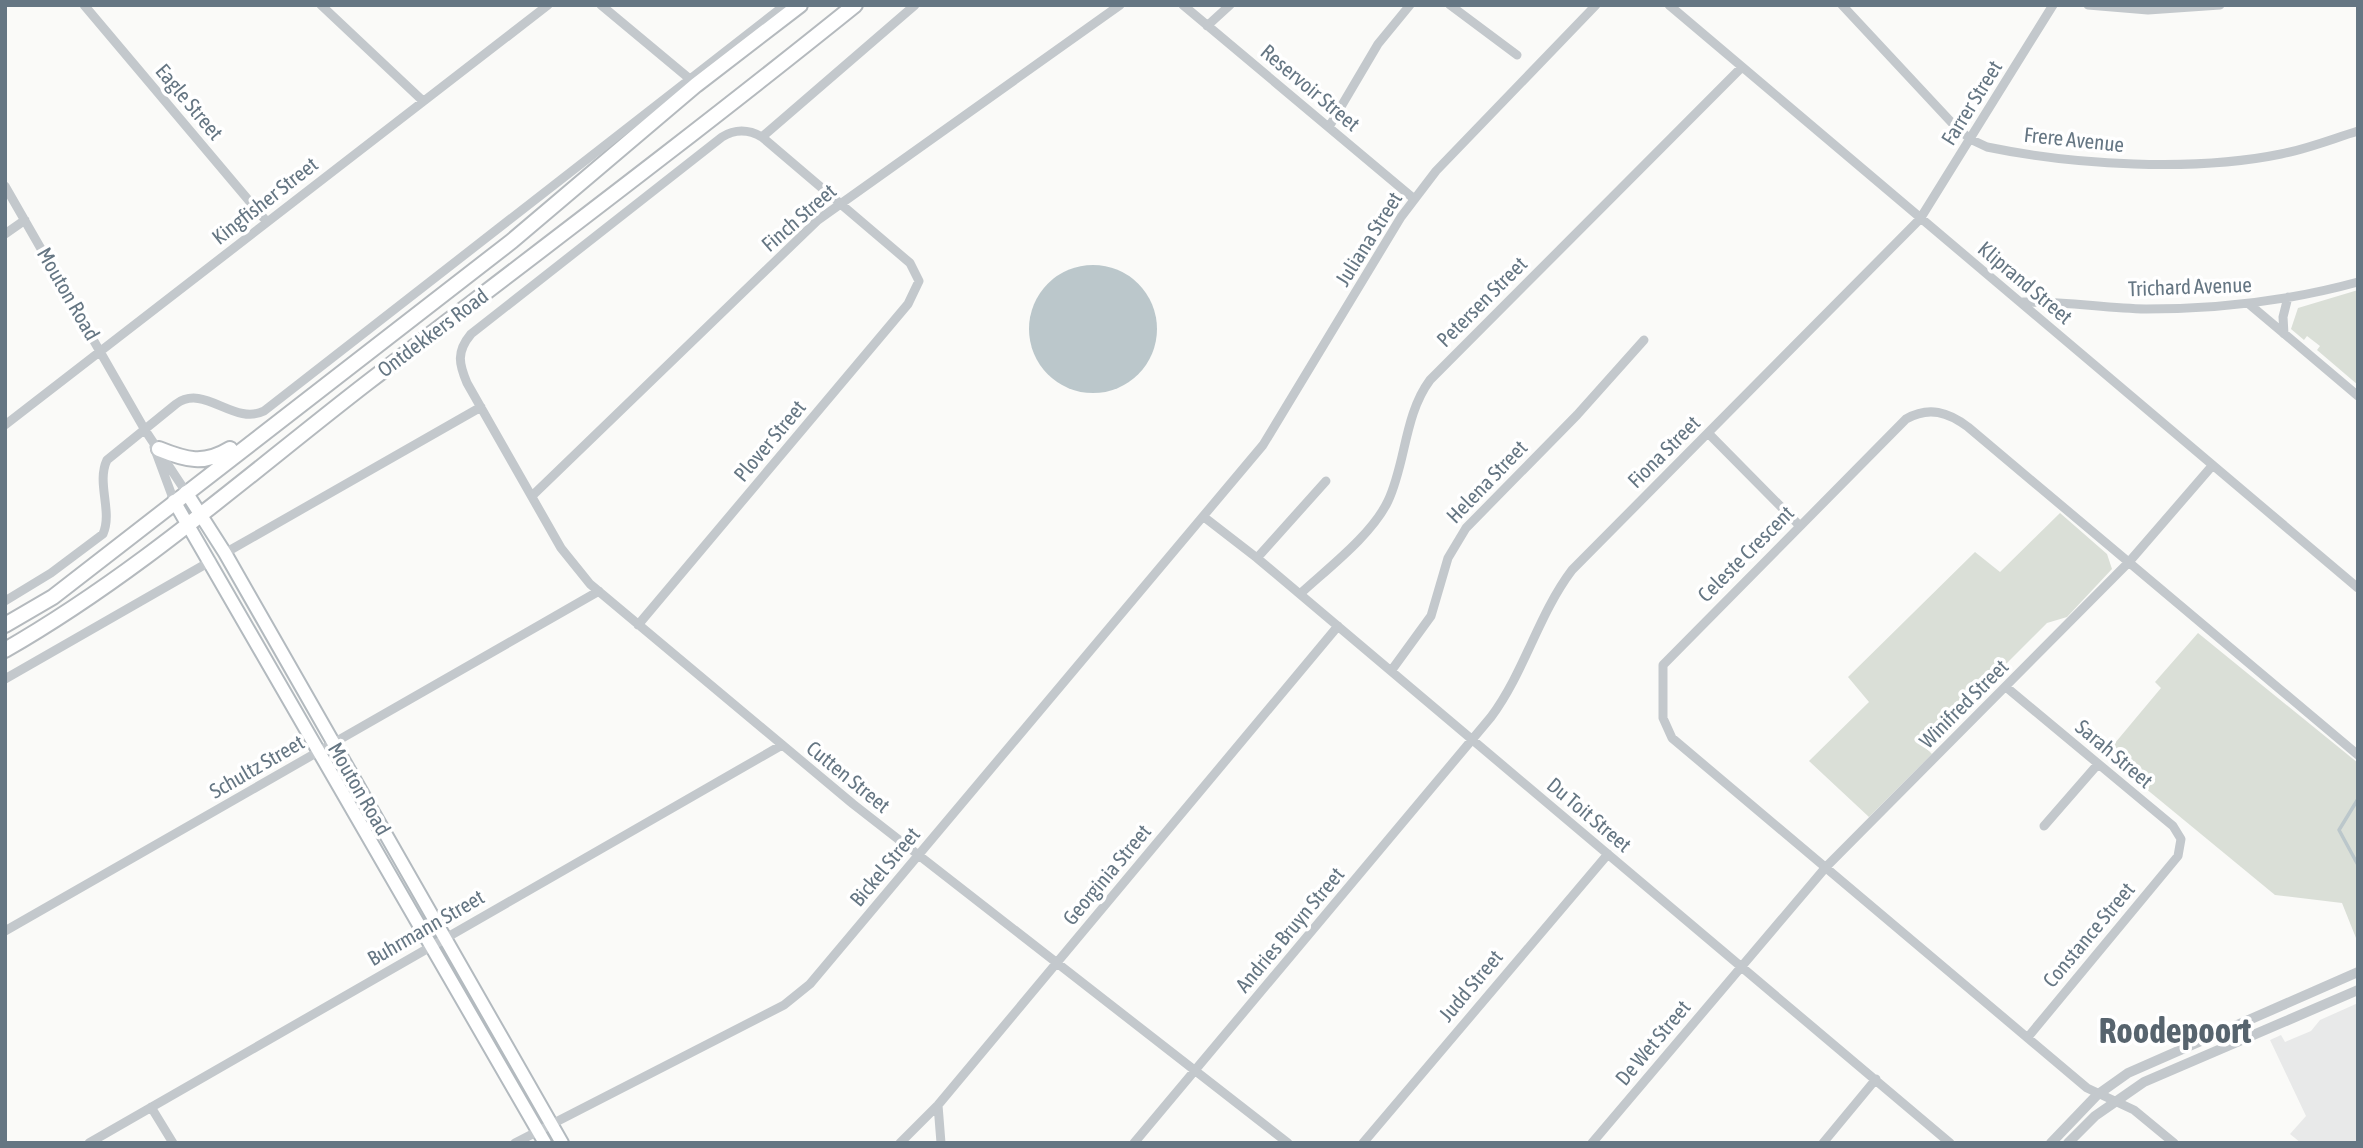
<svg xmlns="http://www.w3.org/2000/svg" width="2363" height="1148" font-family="'Asap Condensed',sans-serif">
	<rect width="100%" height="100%" fill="#fafaf8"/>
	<path fill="#e8e9e9" d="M2358,1003V1143H2301L2290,1134L2306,1116L2270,1040L2281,1035L2285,1042L2311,1031L2320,1020Z"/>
	<path fill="#dadfd7" d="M2358,290V385L2317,350L2320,346L2307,336L2304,340L2291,329L2298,308Z
		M2060,513L2107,554L2112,569L2067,617L2047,623L1924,746L1932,754L1869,817L1809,761L1869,702L1848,677L1975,552L2000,572Z
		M2198,633L2358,763V943L2342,903L2275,895L2105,755L2161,688L2155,682Z"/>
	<path fill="#bbc7cb" d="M1029 329a64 64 0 1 1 128 0a64 64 0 1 1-128 0Z"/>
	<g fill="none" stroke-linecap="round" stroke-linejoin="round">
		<path stroke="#bbc7cb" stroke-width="3.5" d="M2358,799L2339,830L2358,865"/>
		<defs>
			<path id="secondary" d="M186,492L225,553L562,1143
				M174,501L545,1143"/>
			<path id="primary" d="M159,449C186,460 204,465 230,449
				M5,625L53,597L512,241L696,85L800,5
				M5,650C136,575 248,475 367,383C530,258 695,134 855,5"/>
		</defs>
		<use href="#secondary" stroke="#b3babf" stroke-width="16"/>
		<use href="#primary" stroke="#b5babe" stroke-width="18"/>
		<path stroke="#c3c8cc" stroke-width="9" d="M84,5L267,222
			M321,5L423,101
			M601,5L691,80
			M1183,5L1413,198
			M1450,5L1517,55
			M1669,5L2358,588
			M1842,5L1953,124L1970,139L1987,147C2074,165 2194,172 2281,154C2307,149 2332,139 2358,131
			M2088,5L2148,10L2220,5
			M1207,26L1230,5
			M1329,127L1378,44L1410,5
			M762,137L915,5
			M5,186L145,430L186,492
			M5,234L25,220
			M2023,302C2064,301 2104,308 2146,309C2217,309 2289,301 2358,282
			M2249,304L2358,396
			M2284,334L2283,317L2288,297
			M5,425L548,5
			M1708,433L1799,525
			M154,447L174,501
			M532,496L818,220L1120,5
			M1204,517L1257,558L1950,1143
			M225,553L481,407
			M1257,558L1326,481
			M1300,594C1327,569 1372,535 1388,501C1406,463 1404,415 1430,380L1742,67
			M5,601L51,573L103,534C113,511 96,483 107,460L176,404C204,383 234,426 264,411L785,5
			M638,625L908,304L919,281L910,263L762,137C748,129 735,129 722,137L471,334C456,352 459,364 467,383L561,548L590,584L853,804L1288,1143
			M1391,671L1431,616L1448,558L1466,528L1577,415L1644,340
			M5,679L211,561
			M2006,687L2173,826L2181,839L2178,856L2028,1037
			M2044,826L2098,764
			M5,931L599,591
			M938,1105L941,1143
			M151,1107L173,1143
			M89,1143L782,745
			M515,1143L784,1005L810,984L1263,445L1401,217L1436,171L1596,5
			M900,1143L938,1105L1338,626
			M1134,1143L1491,717C1525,671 1538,615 1572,570L1920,219L2053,5
			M1363,1143L1608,854
			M1592,1143L1826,867L2129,562L2212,466
			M1823,1143L1876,1079
			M2174,1143L2134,1110L2087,1088L1672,738L1663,718V665L1906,419C1929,406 1948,412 1968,427L2358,755"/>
		<path stroke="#c3c8cc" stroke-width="10" d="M2051,1143L2097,1095L2128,1073L2358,972
			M2068,1143L2095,1116L2144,1082L2358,990"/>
		<use href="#secondary" stroke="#fff" stroke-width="12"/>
		<use href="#primary" stroke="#fff" stroke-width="14"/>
	</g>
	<g text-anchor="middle" stroke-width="7" stroke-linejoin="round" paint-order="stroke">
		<g font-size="21" fill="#657683" stroke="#fff">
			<text transform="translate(1310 88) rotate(40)" y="7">Reservoir Street</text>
			<text transform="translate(189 102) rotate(50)" y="7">Eagle Street</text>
			<text transform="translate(1972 103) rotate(-58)" y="7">Farrer Street</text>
			<text transform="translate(2074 140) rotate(6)" y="7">Frere Avenue</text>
			<text transform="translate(265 201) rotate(-38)" y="7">Kingfisher Street</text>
			<text transform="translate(799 218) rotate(-41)" y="7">Finch Street</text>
			<text transform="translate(1369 239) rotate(-58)" y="7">Juliana Street</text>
			<text transform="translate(2025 283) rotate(40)" y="7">Kliprand Street</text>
			<text transform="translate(2190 287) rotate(-2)" y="7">Trichard Avenue</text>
			<text transform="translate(68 294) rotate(60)" y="7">Mouton Road</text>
			<text transform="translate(1482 302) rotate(-45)" y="7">Petersen Street</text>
			<text transform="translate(433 333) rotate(-37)" y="7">Ontdekkers Road</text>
			<text transform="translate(770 441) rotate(-50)" y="7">Plover Street</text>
			<text transform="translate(1664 452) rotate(-45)" y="7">Fiona Street</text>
			<text transform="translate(1487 482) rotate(-46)" y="7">Helena Street</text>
			<text transform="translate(1746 554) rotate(-45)" y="7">Celeste Crescent</text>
			<text transform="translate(1964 704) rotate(-45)" y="7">Winifred Street</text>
			<text transform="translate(2114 754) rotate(40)" y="7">Sarah Street</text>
			<text transform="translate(257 767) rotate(-30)" y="7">Schultz Street</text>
			<text transform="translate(848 777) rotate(39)" y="7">Cutten Street</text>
			<text transform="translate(359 789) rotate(60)" y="7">Mouton Road</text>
			<text transform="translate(1589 815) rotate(40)" y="7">Du Toit Street</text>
			<text transform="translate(885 867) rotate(-50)" y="7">Bickel Street</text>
			<text transform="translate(1107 875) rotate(-50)" y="7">Georginia Street</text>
			<text transform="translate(426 928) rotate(-30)" y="7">Buhrmann Street</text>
			<text transform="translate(1290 930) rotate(-50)" y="7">Andries Bruyn Street</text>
			<text transform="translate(2089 935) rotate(-50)" y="7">Constance Street</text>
			<text transform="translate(1471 986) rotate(-50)" y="7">Judd Street</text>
			<text transform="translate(1653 1043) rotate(-50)" y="7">De Wet Street</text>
		</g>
		<g font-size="35" font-weight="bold" fill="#57646e" stroke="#fff">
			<text x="2175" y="1043">Roodepoort</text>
		</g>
	</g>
	<rect width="2363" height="1148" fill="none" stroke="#657683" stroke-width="14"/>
</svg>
